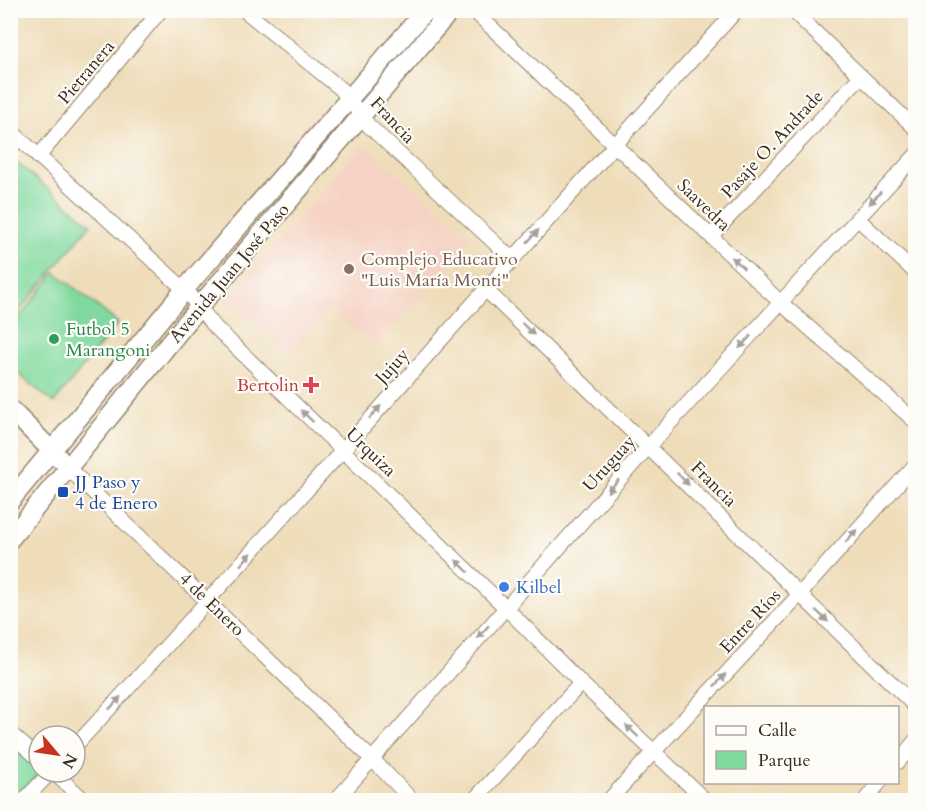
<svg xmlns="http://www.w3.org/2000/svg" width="926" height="811" font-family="Cardo,serif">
	<rect width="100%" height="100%" fill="#fdfcf7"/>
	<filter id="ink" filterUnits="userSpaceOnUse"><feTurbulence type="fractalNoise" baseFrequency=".0167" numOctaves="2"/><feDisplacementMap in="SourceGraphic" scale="12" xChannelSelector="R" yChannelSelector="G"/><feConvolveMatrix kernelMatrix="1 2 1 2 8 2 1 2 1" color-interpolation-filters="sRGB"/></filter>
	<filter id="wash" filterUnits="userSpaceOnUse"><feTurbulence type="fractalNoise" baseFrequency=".008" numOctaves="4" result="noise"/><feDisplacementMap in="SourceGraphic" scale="24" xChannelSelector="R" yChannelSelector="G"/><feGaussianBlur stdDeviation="1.35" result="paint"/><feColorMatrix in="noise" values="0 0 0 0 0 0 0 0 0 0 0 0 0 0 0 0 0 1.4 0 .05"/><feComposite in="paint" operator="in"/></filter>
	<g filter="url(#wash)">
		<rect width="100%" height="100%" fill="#efddba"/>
		<path fill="#f5d2c3" d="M362,143L471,237L375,348L330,309L290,354L227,300Z"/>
		<path fill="#80d99e" stroke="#5e825e" stroke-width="1.5" d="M12,159L91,224L11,321L10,160Z
			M55,272L118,323L54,403L11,368V328Z
			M10,742L41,772L14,800H11Z"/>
	</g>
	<g filter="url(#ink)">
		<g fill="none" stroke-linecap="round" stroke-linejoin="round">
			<defs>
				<path id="street" d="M244,10L341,89L369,126L512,259
					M473,10L781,303L916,422
					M792,10L916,129
					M10,130L185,290L215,327L505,607L581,683L705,800
					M38,157L161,10
					M857,218L916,273
					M711,236L860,77
					M485,289L916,707
					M68,468L373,760L412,800
					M10,733L39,759
					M75,746C299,504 514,254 737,10
					M898,762L916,740
					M53,772L84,800
					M24,800L51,772
					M336,800L649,446L916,155
					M474,800L581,683
					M609,800L800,594L916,464
					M865,800L880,782"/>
				<path id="secondary" d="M10,409L59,458
					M10,501L195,277L426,10
					M10,539L199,307L451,10"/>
			</defs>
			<use href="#street" stroke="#95846c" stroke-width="16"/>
			<use href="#secondary" stroke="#95846c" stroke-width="21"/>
			<use href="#street" stroke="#fff" stroke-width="14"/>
			<use href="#secondary" stroke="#fff" stroke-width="18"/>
		</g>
		<defs><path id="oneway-solid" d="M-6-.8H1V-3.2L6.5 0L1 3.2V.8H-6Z" transform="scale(1.5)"/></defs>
		<g fill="#a79f9a">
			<use href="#oneway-solid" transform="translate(875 198) rotate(133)"/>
			<use href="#oneway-solid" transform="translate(533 236) rotate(-48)"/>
			<use href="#oneway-solid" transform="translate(738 263) rotate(-137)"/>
			<use href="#oneway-solid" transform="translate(528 329) rotate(44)"/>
			<use href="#oneway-solid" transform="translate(745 342) rotate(133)"/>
			<use href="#oneway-solid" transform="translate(375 412) rotate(-48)"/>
			<use href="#oneway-solid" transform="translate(307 416) rotate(-136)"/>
			<use href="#oneway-solid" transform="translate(683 479) rotate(45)"/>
			<use href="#oneway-solid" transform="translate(613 486) rotate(132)"/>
			<use href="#oneway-solid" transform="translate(851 536) rotate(-48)"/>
			<use href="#oneway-solid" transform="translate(246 559) rotate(-49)"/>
			<use href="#oneway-solid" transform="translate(462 566) rotate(-136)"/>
			<use href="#oneway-solid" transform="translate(822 616) rotate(44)"/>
			<use href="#oneway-solid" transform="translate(483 632) rotate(131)"/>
			<use href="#oneway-solid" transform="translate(720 680) rotate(-47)"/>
			<use href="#oneway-solid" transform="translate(115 703) rotate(-47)"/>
			<use href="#oneway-solid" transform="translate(632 731) rotate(-137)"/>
		</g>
	</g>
	<circle fill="#8d6e63" stroke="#fdfcf7" stroke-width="2" cx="349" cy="269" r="6"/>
	<circle fill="#2e9e5b" stroke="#fdfcf7" stroke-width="2" cx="54" cy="339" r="6"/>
	<path fill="#e0444e" stroke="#fdfcf7" stroke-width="2" d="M308 376h6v6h6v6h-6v6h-6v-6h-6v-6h6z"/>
	<rect fill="#1a4fb4" stroke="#fdfcf7" stroke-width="2" x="57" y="486" width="12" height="12" rx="3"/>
	<circle fill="#3f7fe0" stroke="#fdfcf7" stroke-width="2" cx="504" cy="587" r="6"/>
	<g text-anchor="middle" stroke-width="4.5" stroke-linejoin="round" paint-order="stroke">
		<g font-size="18" fill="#3b2a1e" stroke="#fdfcf7">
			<text transform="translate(86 72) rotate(-50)" y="6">Pietranera</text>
			<text transform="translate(393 120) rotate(47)" y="6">Francia</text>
			<text transform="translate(772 144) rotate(-47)" y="6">Pasaje O. Andrade</text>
			<text transform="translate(704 205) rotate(44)" y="6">Saavedra</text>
			<text transform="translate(229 273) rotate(-50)" y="6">Avenida Juan José Paso</text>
			<text transform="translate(392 366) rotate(-48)" y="6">Jujuy</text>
			<text transform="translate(371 452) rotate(44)" y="6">Urquiza</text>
			<text transform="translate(609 463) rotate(-48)" y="6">Uruguay</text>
			<text transform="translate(714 484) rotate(45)" y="6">Francia</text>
			<text transform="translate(212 604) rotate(44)" y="6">4 de Enero</text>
			<text transform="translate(750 621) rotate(-47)" y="6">Entre Ríos</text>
		</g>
		<g font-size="18" fill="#785e54" stroke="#fdfcf7" text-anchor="start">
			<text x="361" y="265">Complejo Educativo<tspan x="361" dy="21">"Luis María Monti"</tspan></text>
		</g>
		<g font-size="18" fill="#27864d" stroke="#fdfcf7" text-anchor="start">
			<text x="66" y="335">Futbol 5<tspan x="66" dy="21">Marangoni</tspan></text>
		</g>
		<g font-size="18" fill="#be3a42" stroke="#fdfcf7" text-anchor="end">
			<text x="299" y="391">Bertolin</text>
		</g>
		<g font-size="18" fill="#164399" stroke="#fdfcf7" text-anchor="start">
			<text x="75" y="488">JJ Paso y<tspan x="75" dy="21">4 de Enero</tspan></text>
		</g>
		<g font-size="18" fill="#366cbe" stroke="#fdfcf7" text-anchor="start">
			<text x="516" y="593">Kilbel</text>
		</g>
	</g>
	<rect width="926" height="811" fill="none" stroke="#fdfcf7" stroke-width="36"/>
	<rect x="704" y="706" width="195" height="78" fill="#fdfcf7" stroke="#afa8a0" stroke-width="1.5"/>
	<rect x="716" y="726" width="30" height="9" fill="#ffffff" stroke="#afa8a0" stroke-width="1.5"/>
	<text x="758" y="736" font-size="18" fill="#3b2a1e">Calle</text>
	<rect x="716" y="751" width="30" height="18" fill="#80d99e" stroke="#afa8a0" stroke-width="1.5"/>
	<text x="758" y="766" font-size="18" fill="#3b2a1e">Parque</text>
	<g transform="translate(57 754) rotate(119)"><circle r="28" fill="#fdfcf7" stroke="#afa8a0" stroke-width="1.5"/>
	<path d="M0-4.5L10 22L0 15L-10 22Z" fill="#c8321e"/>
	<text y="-9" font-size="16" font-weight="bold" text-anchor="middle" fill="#3b2a1e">N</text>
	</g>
</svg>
